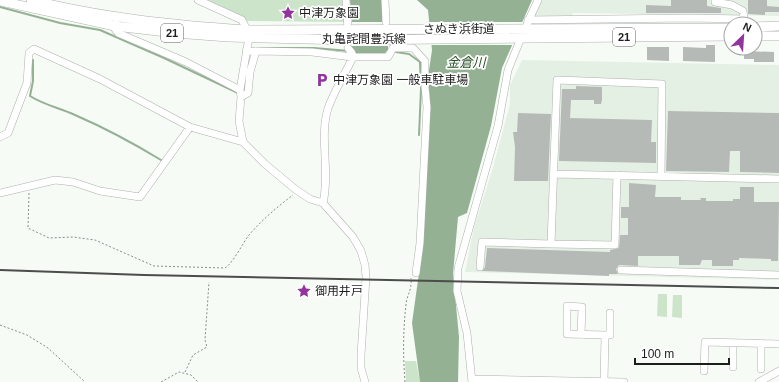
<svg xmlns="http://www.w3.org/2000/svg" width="779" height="382" font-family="Helvetica,'Noto Sans JP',sans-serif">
	<rect width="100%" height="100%" fill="#f6fbf6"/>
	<path fill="#e5f0e5" d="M540,0H779V16L573,13L572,16H535L534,15Z
		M522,60L779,65V280L465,272L474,227L492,171L510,104V85Z"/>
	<path fill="#cce5ca" d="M207,0H343L345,22L247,21Z
		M658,294H667V317L657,316Z
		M673,295H682V318L672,317Z
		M405,361H416L420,382H406Z"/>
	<path fill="#95b193" d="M350,0H384L388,45V50L384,54L354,55L350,46L352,22Z
		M417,0H532L502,68L491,126L467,213L458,217L453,274L459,337L458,382H420L412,323L419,273L430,103L428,77L432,50L428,10Z"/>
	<path fill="#f6fbf6" d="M351,22H386L390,46H350Z
		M428,22H524L514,45H430Z"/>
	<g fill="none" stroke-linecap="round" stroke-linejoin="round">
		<path stroke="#95b193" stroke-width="2" d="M0,7L60,23L100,30L164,58L238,93
			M260,48H314L349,51
			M396,52L409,54L420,62L421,89L419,135
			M33,60V81L30,96C44,105 60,108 75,115C105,128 133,143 161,160"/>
	</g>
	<path fill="#b6bab6" d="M671,0H707V6L721,8V13H646V5L671,6Z
		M748,0H767V6L779,7V12H765V15L748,14Z
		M706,45H715V62L683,61V47L706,48Z
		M647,47H669V61L647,60Z
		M744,51L774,52V62H754V59H744Z
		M576,86L602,87V100L601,104H594V100H571L570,118L652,120L651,142H656V163L559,161L562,89H576Z
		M668,111L779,113V173L740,172V151H730L729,172L666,171Z
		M518,113L551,114L548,181H514L515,147L513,132H517Z
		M629,183L656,185L655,197H681V200H701L700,198H706V201H733V199H740V187H754V202H779L778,261H771V259L739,258V260H733V266H712V260H702L700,265H679V256H638V266L619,265L616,269L618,274H609V276L482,271L485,267L487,248L610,252V250L619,248L620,235H628V218H621V207H629Z"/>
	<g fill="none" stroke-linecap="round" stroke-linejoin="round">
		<defs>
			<path id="minor" d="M198,0L242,20L247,30L249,37L240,90L241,97L239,121L243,142L265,164L295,189L310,199L323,203L353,237L361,251L365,265L366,277L361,355V368L365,382
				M346,0L348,30
				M385,0L386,22
				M715,0V2L732,5L743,11L744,19
				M528,20L689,18L744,19V24
				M116,23L115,29L118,33L186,62L240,90
				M527,24L538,0
				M246,51L312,52L352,57H388L393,48H413L425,61V87L427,107L420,243L416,273
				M241,97L248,93L250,72L256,51
				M0,137L8,133L27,83L29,53L34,49L100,79L190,127L243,142
				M554,174L779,179
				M617,175L615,245L551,244L557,80L662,84L661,176
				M0,193L55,180L73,182L100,191L140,197L190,127
				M323,203C330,173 320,139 327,112C331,96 345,74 352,59V53L348,48
				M480,267L482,242L551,244
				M621,270L779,275
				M581,335L582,307L567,306V334L605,335H610V313
				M733,367V343
				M761,369V343
				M704,371L705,342L779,344
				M472,379L624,382
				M472,382L467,333L457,291L458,268L498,126L508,70L521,38
				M604,382L605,335
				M759,382L779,371"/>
			<path id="major" d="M31,0C103,18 174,25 247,30L731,28
				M0,1L115,26L175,33L228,37L347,40L731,36
				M755,27L779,26
				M755,36H779"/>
		</defs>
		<use href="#minor" stroke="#adb1ac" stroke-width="8"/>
		<use href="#major" stroke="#adb1ac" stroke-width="10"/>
		<path stroke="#8a8d8a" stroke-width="1" stroke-dasharray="2 2" stroke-linecap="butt" d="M29,193L28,228L49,238L73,237L95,240L154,266L225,268C234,262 242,244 249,235C262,220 277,207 293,195
			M0,325L27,335L48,348L85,382
			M185,372L193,355L207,347L205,340L209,282
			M161,382L179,372L191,375L198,382
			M405,382C403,356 403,330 406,305C407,293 412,292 411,278"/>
		<use href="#minor" stroke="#fff" stroke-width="7"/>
		<use href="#major" stroke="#fff" stroke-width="9"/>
		<path stroke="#4b4d4b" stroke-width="2" d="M0,270L144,275L779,288"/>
	</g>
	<defs>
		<symbol id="sight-bare" viewBox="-9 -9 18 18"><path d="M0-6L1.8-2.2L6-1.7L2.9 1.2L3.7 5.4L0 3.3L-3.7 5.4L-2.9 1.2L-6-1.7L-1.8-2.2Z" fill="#92349d" stroke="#fff" stroke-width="2.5" paint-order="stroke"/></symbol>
		<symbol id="parking-bare" viewBox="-9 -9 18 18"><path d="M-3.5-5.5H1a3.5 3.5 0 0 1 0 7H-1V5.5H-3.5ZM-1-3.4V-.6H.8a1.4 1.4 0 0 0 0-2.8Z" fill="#92349d" stroke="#fff" stroke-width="2.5" paint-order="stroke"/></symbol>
	</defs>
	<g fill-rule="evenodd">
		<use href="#sight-bare" x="278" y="3" width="20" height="20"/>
		<use href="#parking-bare" x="312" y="70" width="20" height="20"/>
		<use href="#sight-bare" x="294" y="281" width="20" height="20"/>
	</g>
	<g text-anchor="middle" stroke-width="3.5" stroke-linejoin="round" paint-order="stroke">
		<g fill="#fff" stroke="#606160" stroke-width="1">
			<rect x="161" y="24" width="22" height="18" rx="3"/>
			<rect x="613" y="28" width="22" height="18" rx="3"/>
		</g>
		<g font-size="11" font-weight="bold" fill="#1c1d1c">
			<text x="172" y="37">21</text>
			<text x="624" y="41">21</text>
		</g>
		<g font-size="12" fill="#1c1d1c" stroke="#fff" text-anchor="start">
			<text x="299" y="17">中津万象園</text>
			<text x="333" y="84">中津万象園 一般車駐車場</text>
			<text x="315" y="295">御用井戸</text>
		</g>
		<g font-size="12" fill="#1c1d1c" stroke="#fff">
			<text x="459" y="33">さぬき浜街道</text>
			<text x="364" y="43">丸亀詫間豊浜線</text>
		</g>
		<g font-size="13" font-style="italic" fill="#254f25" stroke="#fff">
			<text x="466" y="67">金倉川</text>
		</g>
	</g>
	<g transform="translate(743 36) rotate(25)"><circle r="19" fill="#ffffff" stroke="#a4a5a4"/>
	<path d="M0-3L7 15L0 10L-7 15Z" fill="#92349d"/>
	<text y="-6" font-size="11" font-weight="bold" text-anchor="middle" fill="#1c1d1c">N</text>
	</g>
	<path d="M635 358v6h94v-6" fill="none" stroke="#1c1d1c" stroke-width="2"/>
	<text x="641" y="358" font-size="12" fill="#1c1d1c" stroke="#ffffff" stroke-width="3" paint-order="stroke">100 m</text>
</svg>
